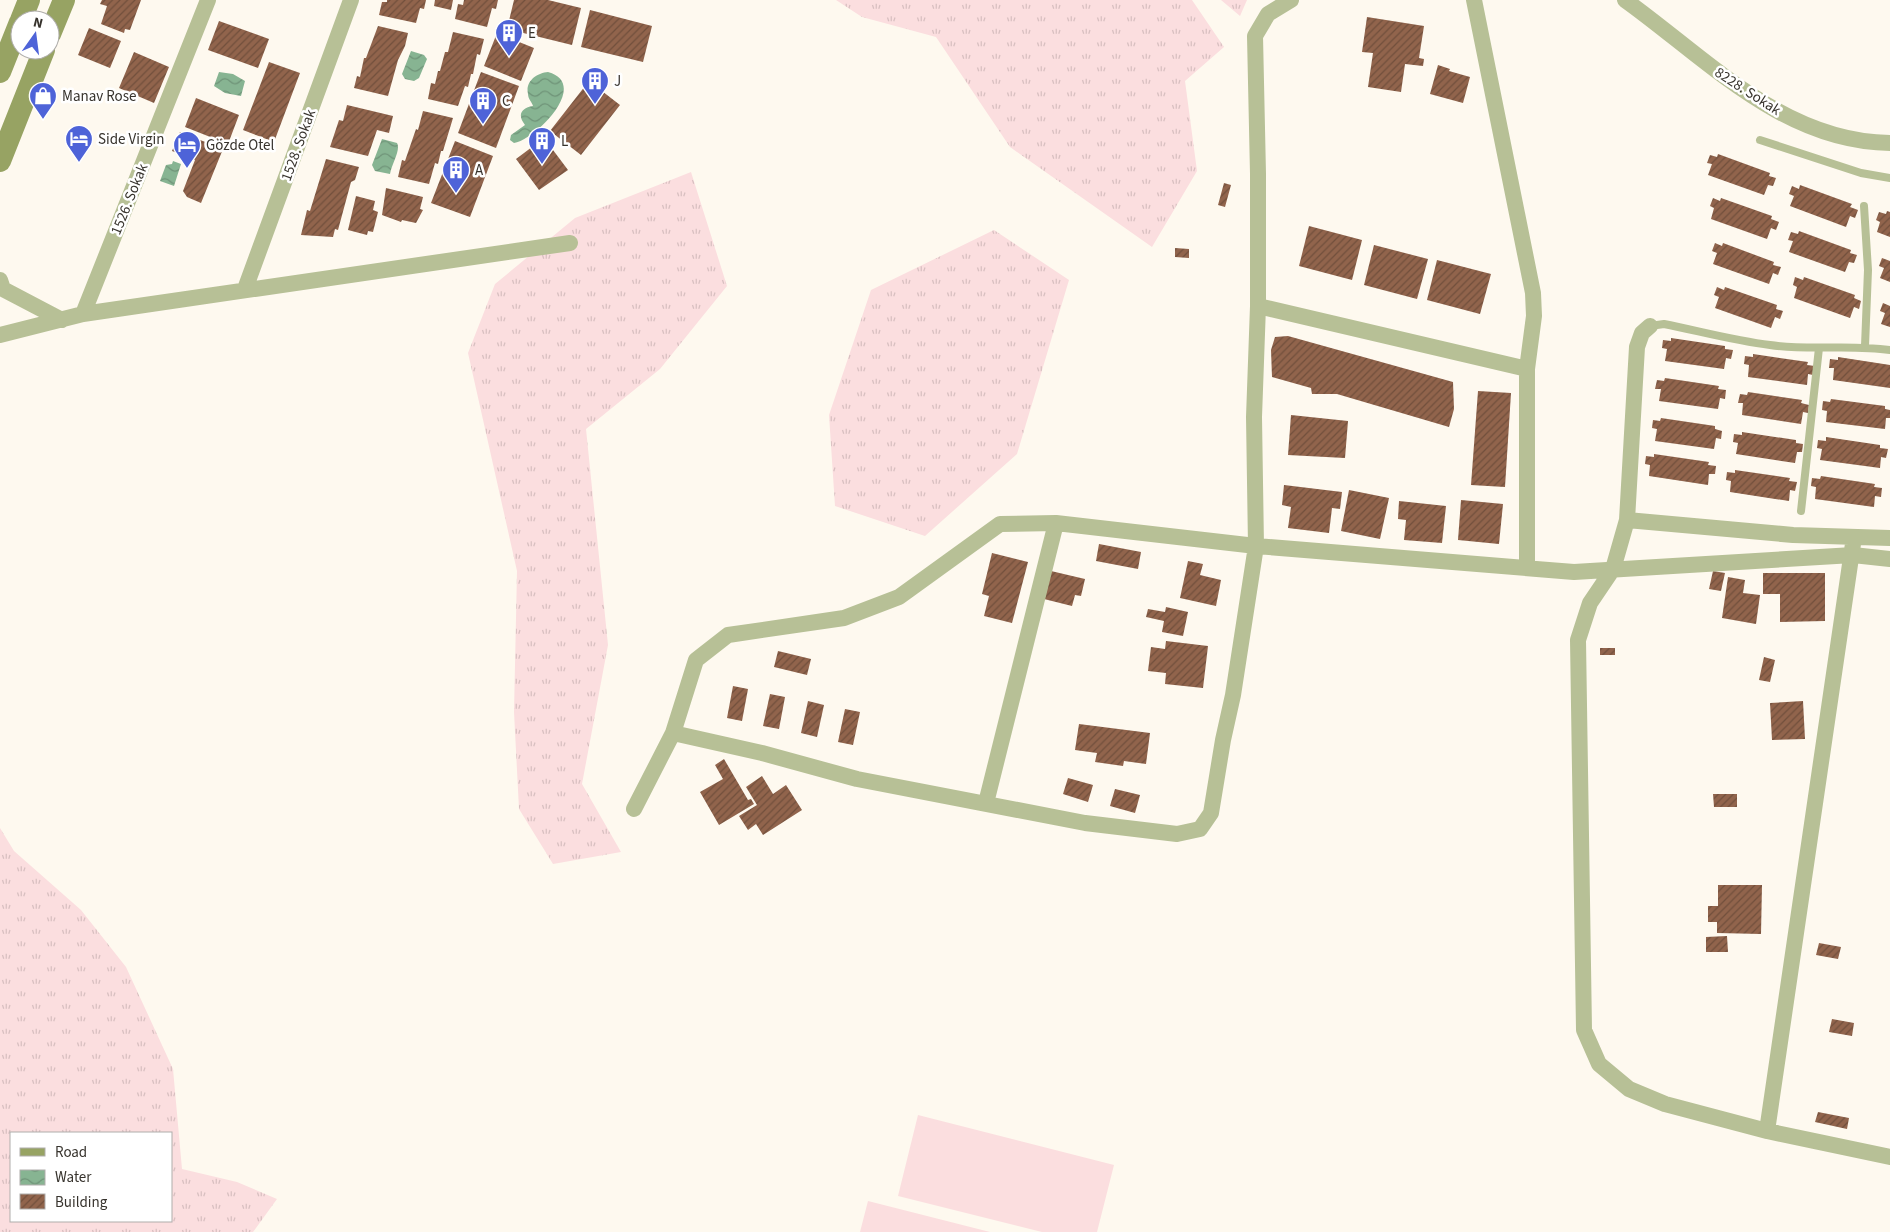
<svg xmlns="http://www.w3.org/2000/svg" width="1890" height="1232" font-family="'Source Sans 3',sans-serif">
	<defs>
		<pattern id="grass-tufts" width="24" height="20" patternUnits="userSpaceOnUse" patternTransform="scale(1.25)"><rect width="24" height="20" fill="#fbdedf"/><path d="M3 7l-1-3M5 7V3M7 7l1-3M15 17l-1-3M17 17v-4M19 17l1-3" fill="none" stroke="#d8bfc0"/></pattern>
		<pattern id="water-waves" width="16" height="10" patternUnits="userSpaceOnUse" patternTransform="scale(1.25)"><rect width="16" height="10" fill="#87b492"/><path d="M0 5q4-4 8 0t8 0" fill="none" stroke="#6f9378"/></pattern>
		<pattern id="building-hatch" width="6" height="6" patternUnits="userSpaceOnUse" patternTransform="scale(1.25)"><rect width="6" height="6" fill="#91644c"/><path d="M-1 1l2-2M0 6l6-6M5 7l2-2" fill="none" stroke="#714f3c"/></pattern>
	</defs>
	<rect width="100%" height="100%" fill="#fef9ef"/>
	<path fill="url(#grass-tufts)" fill-rule="evenodd" d="M836,0H1192L1224,47L1185,81L1197,171L1152,247L1010,147L936,37L862,17Z
		M1221,0H1247L1240,16Z
		M691,172L727,286L660,369L586,429L608,645L582,784L621,852L553,864L519,809L514,712L517,571L468,353L495,284L575,218Z
		M994,230L1069,280L1017,454L925,536L835,506L829,415L871,290Z
		M0,828L14,851L81,910L126,967L173,1069L182,1169L237,1182L277,1199L253,1232H0ZM11,1133H171V1221H11Z"/>
	<path fill="#fbdedf" d="M918,1115L1114,1165L1097,1232H1042L898,1196Z
		M868,1201L990,1232H860Z"/>
	<path fill="url(#water-waves)" d="M411,51L424,55L427,59L419,78L414,81L405,79L402,74Z
		M219,72L233,74L245,81L241,96L225,93L214,86Z
		M548,72C591,84 535,140 514,143L510,140L511,135L525,125C517,115 521,108 533,106C532,102 528,99 528,94C525,81 537,73 548,72Z
		M382,139L397,143C401,150 392,163 390,174L375,171L372,165Z
		M173,161L181,164L174,186L160,181L166,165L172,164Z"/>
	<path fill="url(#building-hatch)" d="M102,0H141L130,30L125,29L124,33L101,24L107,6L100,4Z
		M387,0H426L424,9L420,8L416,23L379,15L382,2H387Z
		M435,0H453L451,10L434,6Z
		M464,0H498L496,9L492,8L487,27L455,19L458,4L463,5Z
		M514,0H548L581,8L572,45L507,29Z
		M590,10L652,26L643,62L581,47Z
		M1367,17L1424,26L1419,58L1424,59L1423,66L1405,64L1401,92L1368,87L1373,53L1362,52Z
		M219,21L269,39L258,68L208,50Z
		M378,26L408,33L405,46L398,60L388,96L354,88L357,76L360,77L364,58H366Z
		M89,28L121,41L110,68L78,55Z
		M453,32L484,39L480,55L477,54L473,74H471L468,87L465,86L458,106L428,99L431,83L435,84L438,71H440L445,52H448Z
		M497,33L534,48L521,81L484,66Z
		M134,52L169,67L154,103L119,88Z
		M269,62L300,73L274,142L243,130Z
		M1438,65L1450,69L1449,71L1470,77L1463,103L1430,94Z
		M481,72L519,86L496,148L458,133Z
		M589,81L620,105L581,155L550,131Z
		M196,98L239,115L228,144L185,127Z
		M347,105L393,116L389,133L377,130L368,156L330,147L339,120L343,121Z
		M423,111L453,118L443,151H441L438,164L435,163L429,184L398,177L402,160L405,161L416,129L418,130Z
		M180,132L223,149L201,203L187,197L183,191L195,160L172,151Z
		M544,138L568,170L539,190L516,159Z
		M455,141L493,156L470,217L431,203Z
		M1718,154L1770,173L1769,176L1776,178L1773,186L1768,185L1764,195L1708,175L1712,164L1707,163L1710,155L1717,157Z
		M326,159L359,167L355,180L351,182L338,230L335,229L333,237L301,235L307,210L310,211Z
		M1224,183L1231,185L1225,207L1218,205Z
		M1800,185L1852,204L1850,207L1858,210L1855,218L1850,216L1846,227L1790,206L1794,196L1789,194L1792,186L1799,189Z
		M386,188L423,197L420,209L423,210L416,223L402,220L401,222L382,215Z
		M356,196L375,201L373,210L378,212L373,232L368,231L367,235L348,230Z
		M1713,198L1720,201L1721,198L1772,216L1771,219L1779,222L1776,230L1771,228L1767,239L1711,219L1714,208L1710,206Z
		M1887,211L1890,212V237L1877,232L1880,222L1876,220L1879,212L1886,214Z
		M1309,226L1362,240L1352,280L1299,266Z
		M1799,231L1851,250L1850,253L1857,255L1854,263L1849,262L1845,272L1789,252L1793,241L1788,240L1791,232L1798,234Z
		M1715,243L1722,246L1723,243L1774,262L1773,265L1781,267L1778,275L1773,273L1769,284L1713,264L1717,253L1712,251Z
		M1374,245L1428,259L1417,299L1364,285Z
		M1175,248L1189,249V258L1175,257Z
		M1882,258L1890,261V282L1880,278L1884,268L1879,266Z
		M1437,260L1491,274L1480,314L1427,300Z
		M1795,277L1803,280L1804,277L1855,295L1854,298L1861,301L1859,309L1854,307L1850,318L1794,298L1797,287L1793,285Z
		M1717,287L1724,290L1725,287L1777,305L1776,309L1783,311L1780,319L1775,317L1771,328L1715,308L1719,297L1714,295Z
		M1883,303L1890,306V327L1881,324L1885,313L1880,311Z
		M1288,336L1453,382L1454,409L1449,427L1337,394H1312L1311,388L1272,377L1271,350L1275,337Z
		M1671,338L1725,346V349L1733,350L1731,359L1726,358L1724,369L1665,361L1667,349L1662,348L1663,340L1671,341Z
		M1753,354L1808,362L1807,365L1815,366L1813,375L1808,374L1807,385L1748,377L1749,365L1744,364L1745,356L1753,357Z
		M1838,357L1890,365V388L1833,380L1834,368H1829L1830,359L1838,360Z
		M1665,378L1719,386L1718,389L1726,390L1725,399L1720,398L1718,409L1659,401L1661,389H1655L1657,380L1664,381Z
		M1478,391L1511,393L1505,487L1471,485Z
		M1748,392L1802,400L1801,403L1809,405L1808,413L1803,412L1801,424L1742,415L1743,403H1738L1740,394L1747,395Z
		M1831,399L1885,406V409L1890,410V418H1886L1885,429L1826,422L1827,411L1822,410L1823,401L1830,402Z
		M1291,415L1348,421L1345,458L1288,455Z
		M1661,418L1715,426V429L1722,431L1721,439L1716,438L1714,449L1655,441L1657,429L1652,428L1653,420L1660,421Z
		M1742,432L1796,440V443L1803,444L1802,452H1797L1795,463L1736,454L1738,443L1733,442L1734,434L1742,435Z
		M1826,437L1880,445V448L1888,449L1886,458L1881,457L1880,468L1820,460L1822,449L1817,448L1818,440L1826,441Z
		M1654,454L1709,462L1708,465L1716,466L1715,474H1709L1708,485L1649,476L1650,465L1645,464L1646,456L1654,457Z
		M1735,470L1790,478L1789,481L1797,482L1795,491L1790,490L1789,501L1730,492L1731,481L1726,480L1727,472L1735,473Z
		M1821,476L1875,484L1874,487L1882,488L1881,497L1875,496L1874,507L1815,499L1816,487L1811,486L1812,478L1820,479Z
		M1284,485L1342,492L1340,509L1332,508L1329,533L1288,528L1291,507L1282,505Z
		M1349,490L1389,498L1380,539L1341,531Z
		M1461,500L1503,504L1499,544L1458,540Z
		M1399,501L1446,506L1442,543L1404,540L1406,520L1398,519Z
		M1099,544L1141,552L1138,569L1096,561Z
		M992,553L1028,562L1012,623L984,616L989,596L982,594Z
		M1188,561L1203,564L1200,575L1221,580L1216,606L1180,598Z
		M1051,571L1085,579L1081,596L1075,595L1072,606L1044,599Z
		M1713,571L1725,573L1721,591L1709,589Z
		M1763,573H1825V621L1780,622V594H1763Z
		M1728,577L1745,580L1743,593L1760,595L1756,624L1722,618Z
		M1166,607L1188,612L1183,636L1162,632L1164,621L1146,617L1148,609L1165,612Z
		M1166,641L1208,646L1203,688L1165,684L1166,673L1148,671L1151,647L1165,649Z
		M1600,648H1615V655H1600Z
		M778,651L811,659L807,675L774,667Z
		M1764,657L1775,660L1770,682L1759,680Z
		M733,686L748,689L742,721L727,718Z
		M770,694L785,697L779,729L763,726Z
		M808,701L824,705L817,737L801,733Z
		M1803,701L1805,739L1772,740L1770,703Z
		M845,709L860,712L853,745L838,742Z
		M1079,724L1150,733L1146,764L1124,761L1123,766L1095,762L1097,753L1075,750Z
		M724,759L748,800L751,799L754,804L719,825L700,792L723,779L715,765Z
		M762,776L773,794L786,785L802,810L763,835L756,824L748,830L739,816L757,805L746,787Z
		M1068,778L1093,785L1088,802L1063,794Z
		M1115,789L1140,795L1135,813L1110,806Z
		M1713,794H1737V807H1714Z
		M1718,885H1762L1761,934L1717,933V922H1708V906H1718Z
		M1727,936L1728,952H1706V937Z
		M1819,943L1841,947L1838,959L1816,955Z
		M1832,1019L1854,1023L1852,1036L1829,1032Z
		M1818,1112L1849,1118L1847,1129L1815,1122Z"/>
	<g fill="none" stroke-linecap="round" stroke-linejoin="round">
		<path stroke="#b7c096" stroke-width="8" d="M1760,140L1861,173L1890,178
			M1864,206L1868,270L1865,346
			M1650,326L1664,324C1699,331 1735,341 1770,345C1810,351 1850,344 1890,350
			M1801,511L1819,348"/>
		<path stroke="#b7c096" stroke-width="16" d="M1474,0L1533,293L1534,316L1527,369
			M1625,0C1706,58 1783,142 1890,143
			M0,280L3,289L62,320
			M245,289L351,0
			M1258,306L1527,369V567
			M83,314L208,0
			M1650,326L1642,333L1637,347L1627,520L1613,569L1590,603L1578,640L1584,1030L1599,1064L1629,1089L1665,1104L1767,1131L1890,1157
			M0,335L83,314L570,243
			M1627,520L1793,535L1890,538
			M673,733L762,753L857,779L1085,823L1177,834L1200,829L1211,813L1223,740L1233,695L1256,546L1254,417L1258,306V174L1255,36L1268,14L1291,0
			M986,803L1056,523
			M634,809L673,733L696,660L728,635L844,618L899,597L1000,524L1056,523L1256,546L1574,572L1853,555L1890,559
			M1767,1131L1854,537"/>
		<path stroke="#97a363" stroke-width="22" d="M21,20L29,0
			M50,34L64,0
			M0,72L20,22
			M0,161L44,50"/>
	</g>
	<defs>
		<symbol id="building-pin" viewBox="-11 -11 22 30"><path d="M0 17L-7.5 6A9.5 9.5 0 1 1 7.5 6Z" fill="#4e63d8" stroke="#fff"/><path d="M-4-6H4V6H1V3H-1V6H-4ZM-2.5-4.3h1.7v1.8h-1.7ZM.8-4.3h1.7v1.8H.8ZM-2.5-1h1.7V.8h-1.7ZM.8-1h1.7V.8H.8Z" fill="#fff"/></symbol>
		<symbol id="shop-pin" viewBox="-11 -11 22 30"><path d="M0 17L-7.5 6A9.5 9.5 0 1 1 7.5 6Z" fill="#4e63d8" stroke="#fff"/><path d="M-5-2.5h2.3a2.7 3.5 0 0 1 5.4 0H5L5.5 6h-11ZM-1.5-2.5h3a1.5 2.3 0 0 0-3 0Z" fill="#fff"/></symbol>
		<symbol id="hotel-pin" viewBox="-11 -11 22 30"><path d="M0 17L-7.5 6A9.5 9.5 0 1 1 7.5 6Z" fill="#4e63d8" stroke="#fff"/><path d="M-6-4.5h1.5V1H6V5H4.5V3h-9V5H-6ZM-4 0a1.8 1.8 0 1 1 3.6 0ZM.5 0V-2.5h3Q6-2.5 6 0Z" fill="#fff"/></symbol>
	</defs>
	<g fill-rule="evenodd">
		<use href="#building-pin" x="493" y="17" width="32" height="43"/>
		<use href="#building-pin" x="579" y="65" width="32" height="43"/>
		<use href="#shop-pin" x="27" y="80" width="32" height="43"/>
		<use href="#building-pin" x="467" y="85" width="32" height="43"/>
		<use href="#hotel-pin" x="63" y="123" width="32" height="43"/>
		<use href="#building-pin" x="526" y="125" width="32" height="43"/>
		<use href="#hotel-pin" x="171" y="129" width="32" height="43"/>
		<use href="#building-pin" x="440" y="154" width="32" height="43"/>
	</g>
	<g text-anchor="middle" stroke-width="5" stroke-linejoin="round" paint-order="stroke">
		<g font-size="15" fill="#37332d" stroke="#fff" text-anchor="start">
			<text x="528" y="38">E</text>
			<text x="614" y="86">J</text>
			<text x="62" y="101">Manav Rose</text>
			<text x="502" y="106">C</text>
			<text x="98" y="144">Side Virgin</text>
			<text x="561" y="146">L</text>
			<text x="206" y="150">Gözde Otel</text>
			<text x="475" y="175">A</text>
		</g>
		<g font-size="15" fill="#37332d" stroke="#fff">
			<text transform="translate(1748 91) rotate(33)" y="5">8228. Sokak</text>
			<text transform="translate(298 145) rotate(-70)" y="5">1528. Sokak</text>
			<text transform="translate(129 199) rotate(-68)" y="5">1526. Sokak</text>
		</g>
	</g>
	<rect x="10" y="1132" width="162" height="90" fill="#ffffff" stroke="#afadab"/>
	<rect x="20" y="1148" width="25" height="8" fill="#97a363" stroke="#afadab"/>
	<text x="55" y="1157" font-size="15" fill="#37332d">Road</text>
	<rect x="20" y="1170" width="25" height="15" fill="url(#water-waves)" stroke="#afadab"/>
	<text x="55" y="1182" font-size="15" fill="#37332d">Water</text>
	<rect x="20" y="1194" width="25" height="15" fill="url(#building-hatch)" stroke="#afadab"/>
	<text x="55" y="1207" font-size="15" fill="#37332d">Building</text>
	<g transform="translate(35 35) rotate(14)"><circle r="24" fill="#ffffff" stroke="#afadab"/>
	<path d="M0-4L9 19L0 12L-9 19Z" fill="#4e63d8"/>
	<text y="-8" font-size="14" font-weight="bold" text-anchor="middle" fill="#37332d">N</text>
	</g>
</svg>
